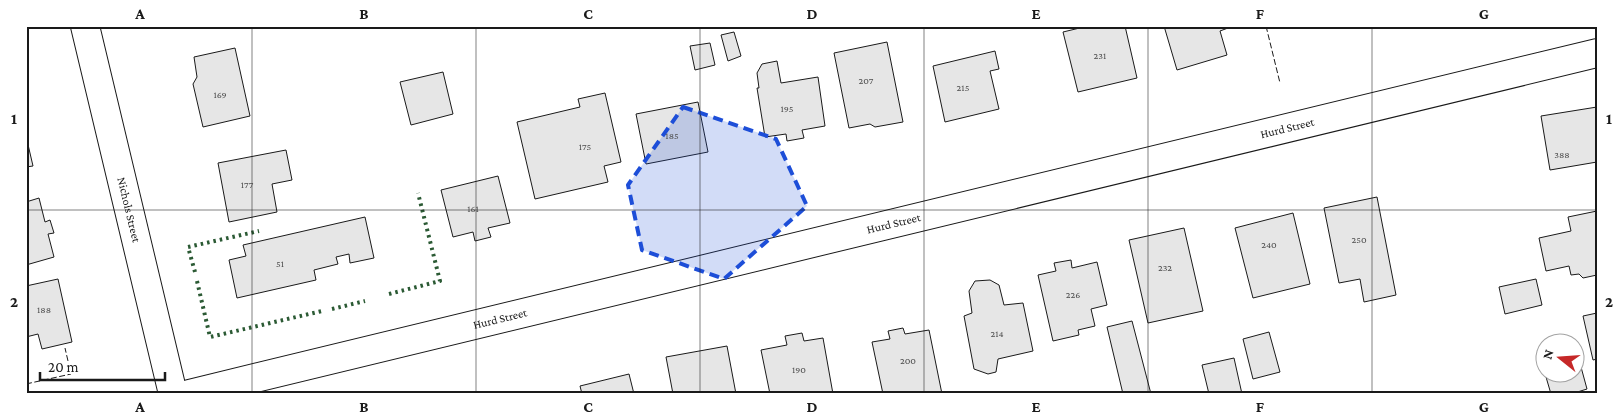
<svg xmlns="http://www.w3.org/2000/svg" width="1623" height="420" font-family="'Crimson Pro',serif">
	<rect width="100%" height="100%" fill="#fff"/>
	<path fill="#e6e6e6" stroke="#1a1a1a" d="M1088,26H1125L1137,78L1078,92L1063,32Z
		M1164,26H1228V28L1220,31L1227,55L1177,70Z
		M734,32L741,56L728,61L721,35Z
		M887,42L903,122L875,127L870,124L849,128L834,53Z
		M710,43L715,65L695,70L690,46Z
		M235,48L250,116L203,127L193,84L197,77L194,57Z
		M995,51L999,69L990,71L999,109L945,122L933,66Z
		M777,61L781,83L818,77L825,126L802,130L804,138L787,141L786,134L765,137L757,88H759L757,73L762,64Z
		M443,72L453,114L411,125L400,82Z
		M605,93L621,162L604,166L608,182L535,199L517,122L580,107L578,99Z
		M698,102L708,152L646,164L636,114Z
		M1597,107V162L1550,170L1541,116Z
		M26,136L33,166L26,167Z
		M286,150L292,180L272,184L277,212L229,222L218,163Z
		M498,176L510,223L488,228L491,237L475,241L473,232L453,237L441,190Z
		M1377,197L1396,295L1364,302L1360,279L1339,283L1324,208Z
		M39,198L45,222L50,220L54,233L48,234L54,257L26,265V202Z
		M1597,211V275L1583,278L1579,274L1571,275L1569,266L1546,271L1539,238L1571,231L1568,217Z
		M1293,213L1310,284L1253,298L1235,228Z
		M365,217L374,258L350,263L349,254L336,257L338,264L314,270L316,280L237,298L229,260L246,256L243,245Z
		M1184,228L1203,311L1148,323L1129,240Z
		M1071,260L1072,268L1097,262L1107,305L1091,309L1095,326L1078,330L1079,335L1053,341L1038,275L1056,271L1054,263Z
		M58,279L72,342L42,349L38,334L26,337V286Z
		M1536,279L1542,305L1505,314L1499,287Z
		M990,280L999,285L1004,305L1023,303L1033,351L998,359L996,372L988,374L974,369L964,316L972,313L969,291L975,281Z
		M1597,313V359L1593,360L1583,316Z
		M1132,321L1151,394H1123L1107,327Z
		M903,328L905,334L929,330L942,394H883L872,342L890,339L888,331Z
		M1269,332L1280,372L1253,379L1243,339Z
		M802,333L804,341L823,338L833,394H770L761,350L787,345L785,336Z
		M727,346L736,394H673L666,357Z
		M1234,358L1242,394H1209L1202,365Z
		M1581,367L1587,389L1571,394H1551L1546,377L1561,372H1576V368Z
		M629,374L634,394H582L580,386Z"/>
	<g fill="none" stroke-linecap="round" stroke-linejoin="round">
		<defs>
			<g id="minor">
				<path id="s1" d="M85,26L173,394"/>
				<path id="s2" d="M189,394L1597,53"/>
			</g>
		</defs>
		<use href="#minor" stroke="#1a1a1a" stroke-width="30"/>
		<use href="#minor" stroke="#fff" stroke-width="28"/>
		<path stroke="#2b5a34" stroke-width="4" stroke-dasharray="2.5 4" stroke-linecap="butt" d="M195,272L188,247L259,231
			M197,281L210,337L322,311
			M389,294L440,281L418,193
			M332,309L365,301"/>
		<path stroke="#1a1a1a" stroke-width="1" stroke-dasharray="6 2.5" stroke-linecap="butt" d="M1266,26L1280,83
			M26,384L71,374L65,348"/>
	</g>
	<path fill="#1d4ed8" fill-opacity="0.2" stroke="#1d4ed8" stroke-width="4" stroke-dasharray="10 6" stroke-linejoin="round" d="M683,107L776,139L807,206L724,279L642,250L628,185Z"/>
	<path fill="none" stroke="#1a1a1a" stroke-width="1" stroke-opacity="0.55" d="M252,26V394M476,26V394M700,26V394M924,26V394M1148,26V394M1372,26V394M26,210H1597"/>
	<g text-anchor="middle" stroke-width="4" stroke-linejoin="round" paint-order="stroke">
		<g font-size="10" fill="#4d4d4d">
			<text x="1100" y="59">231</text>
			<text x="866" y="84">207</text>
			<text x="963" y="91">215</text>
			<text x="220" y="98">169</text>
			<text x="787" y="112">195</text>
			<text x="672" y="139">185</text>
			<text x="585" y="150">175</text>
			<text x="1562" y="158">388</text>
			<text x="247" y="188">177</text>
			<text x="473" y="212">161</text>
			<text x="1359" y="243">250</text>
			<text x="1269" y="248">240</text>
			<text x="280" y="267">51</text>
			<text x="1165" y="271">232</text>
			<text x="1073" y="298">226</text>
			<text x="44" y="313">188</text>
			<text x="997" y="337">214</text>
			<text x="908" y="364">200</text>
			<text x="799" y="373">190</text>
		</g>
		<g font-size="12" fill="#1a1a1a" stroke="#fff">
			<text dy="4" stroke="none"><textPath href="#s2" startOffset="1130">Hurd Street</textPath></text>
			<text dy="4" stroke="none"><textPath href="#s1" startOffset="189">Nichols Street</textPath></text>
			<text dy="4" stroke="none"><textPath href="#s2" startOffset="725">Hurd Street</textPath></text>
			<text dy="4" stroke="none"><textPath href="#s2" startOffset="320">Hurd Street</textPath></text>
		</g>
	</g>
	<rect width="1623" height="420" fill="none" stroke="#ffffff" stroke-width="55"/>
	<g transform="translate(1560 358) rotate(287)"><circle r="24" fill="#ffffff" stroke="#a3a3a3"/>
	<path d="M0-4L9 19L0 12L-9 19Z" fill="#c62828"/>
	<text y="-8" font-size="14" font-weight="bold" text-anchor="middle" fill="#1a1a1a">N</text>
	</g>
	<path d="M40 372v8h125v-8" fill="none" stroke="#1a1a1a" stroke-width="2.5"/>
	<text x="48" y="372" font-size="15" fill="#1a1a1a" stroke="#ffffff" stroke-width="4" paint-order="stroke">20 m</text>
	<rect x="28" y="28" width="1568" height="364" fill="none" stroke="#1a1a1a" stroke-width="2"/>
	<g font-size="16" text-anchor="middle" font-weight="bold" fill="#1a1a1a">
		<text x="140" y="19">A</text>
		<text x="364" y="19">B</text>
		<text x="588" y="19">C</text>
		<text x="812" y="19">D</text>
		<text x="1036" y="19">E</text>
		<text x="1260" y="19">F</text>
		<text x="1484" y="19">G</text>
		<text x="14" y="124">1</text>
		<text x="1609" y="124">1</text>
		<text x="14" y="307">2</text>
		<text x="1609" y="307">2</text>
		<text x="140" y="412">A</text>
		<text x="364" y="412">B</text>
		<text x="588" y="412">C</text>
		<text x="812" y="412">D</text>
		<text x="1036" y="412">E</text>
		<text x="1260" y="412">F</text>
		<text x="1484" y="412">G</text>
	</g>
</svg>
